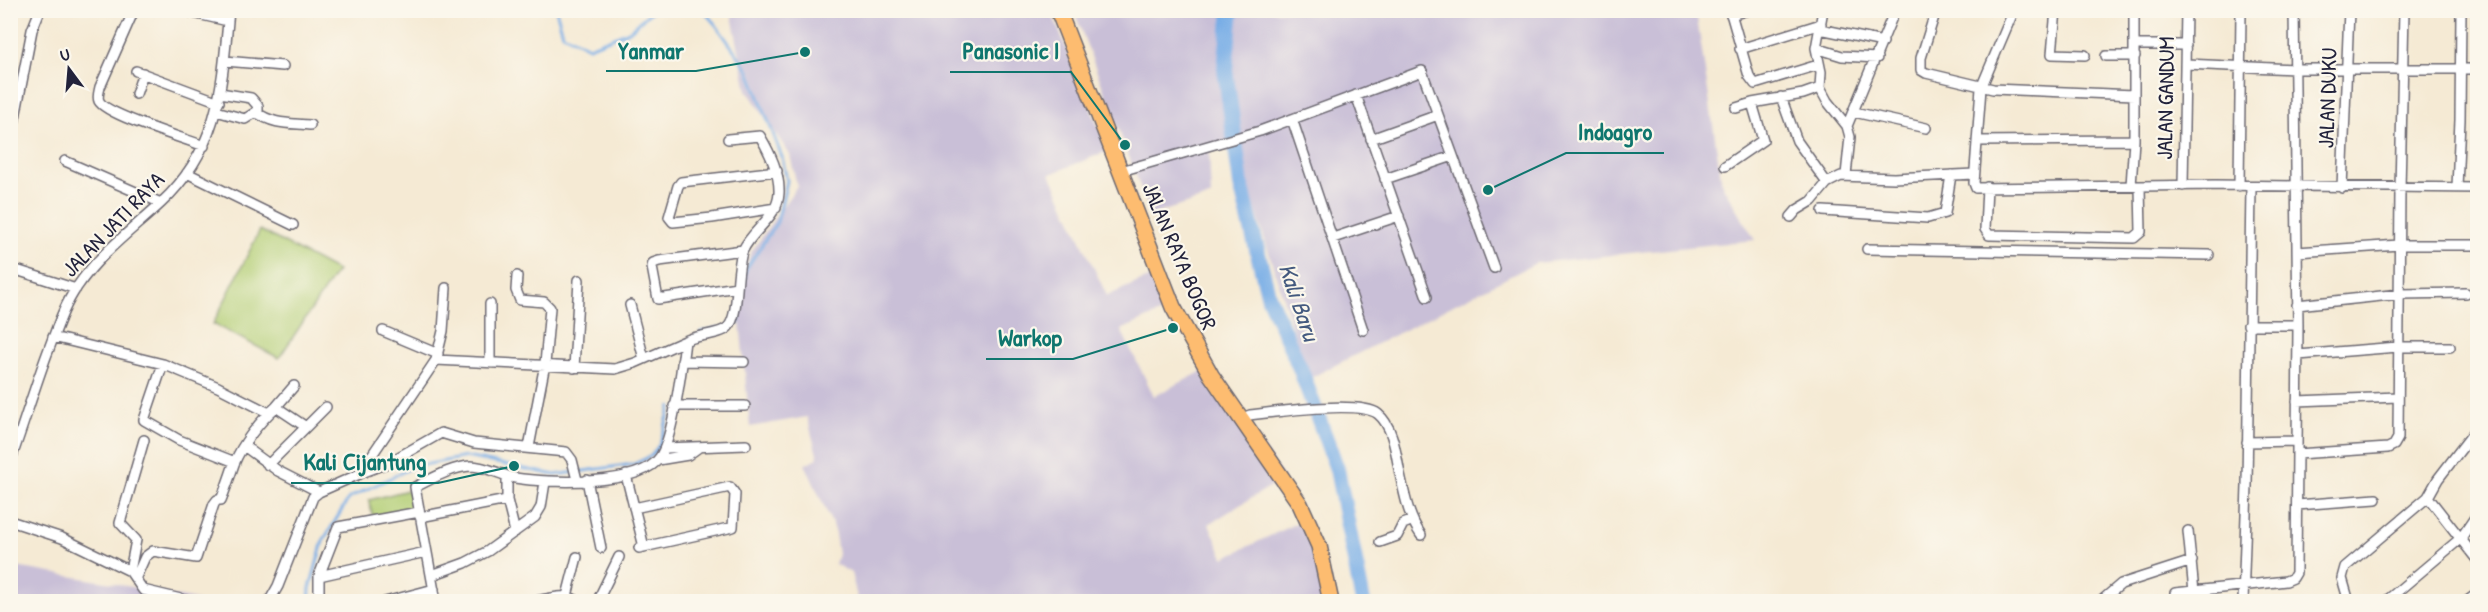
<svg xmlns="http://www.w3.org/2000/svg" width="2488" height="612" font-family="'Patrick Hand',sans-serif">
	<rect width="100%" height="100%" fill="#fbf7ec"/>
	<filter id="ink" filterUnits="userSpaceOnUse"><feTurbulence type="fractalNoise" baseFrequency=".0167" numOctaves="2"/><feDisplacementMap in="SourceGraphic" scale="12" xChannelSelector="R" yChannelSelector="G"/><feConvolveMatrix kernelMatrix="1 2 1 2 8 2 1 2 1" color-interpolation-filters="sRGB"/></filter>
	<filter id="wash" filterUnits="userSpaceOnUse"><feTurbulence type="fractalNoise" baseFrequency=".008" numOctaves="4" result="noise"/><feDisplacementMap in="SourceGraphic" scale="24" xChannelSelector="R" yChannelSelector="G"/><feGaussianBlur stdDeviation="1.35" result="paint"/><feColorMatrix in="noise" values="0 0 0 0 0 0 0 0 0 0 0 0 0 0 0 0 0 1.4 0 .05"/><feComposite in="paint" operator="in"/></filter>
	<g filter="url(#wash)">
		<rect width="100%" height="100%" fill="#f5ead4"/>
		<path fill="#c9bfd7" d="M731,11H1051L1108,151L1050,174L1107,296L1157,274L1173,307L1121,330L1154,396L1207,369L1284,478L1209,524L1224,558L1303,520L1313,542L1324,601H858L851,573L835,564L838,554L834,528L805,464L818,458L807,417L750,427L738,301L750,254L797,186L790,155L747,90Z
			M1074,11H1696L1722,185L1755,240L1536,263L1308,379L1235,143L1209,150L1211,196L1151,215Z
			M10,566L111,583L200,601H11Z"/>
		<path fill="#b2ce75" stroke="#6a7858" stroke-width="1.5" d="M260,230L337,271L279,358L213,324Z
			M408,490L413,508L373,518L369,500Z"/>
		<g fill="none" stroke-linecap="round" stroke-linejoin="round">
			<path stroke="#78ade6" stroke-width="3" d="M556,10L563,34L589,47L629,31L653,10
				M703,10L716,25L749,71L782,157L787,181L777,222L746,269L738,323
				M701,332L718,328
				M309,602L310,588L323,541L349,498L413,467L466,457L555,475L634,464L651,456L660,444L671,406"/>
			<path stroke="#78ade6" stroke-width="16" d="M1231,10L1225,69L1241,185L1269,298L1300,368L1337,469L1363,602"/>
		</g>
	</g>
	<g filter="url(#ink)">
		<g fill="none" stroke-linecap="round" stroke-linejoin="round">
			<defs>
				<path id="minor" d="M134,10L100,87C99,92 97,97 99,101C106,115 186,139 204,146
					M180,10L228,21
					M1730,10L1749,76L1755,84L1818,65
					M1823,10L1816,48L1821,72L1820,88L1827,101L1847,126L1850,137L1846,175
					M1936,10L1921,58V70L1926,73L1993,89L2134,95
					M2014,10L1981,88L1974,183L1976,188L2215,185L2478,188
					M2056,10L2052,54L2085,55
					M1731,15L1748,10
					M1820,29L1883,42
					M2135,45H2186
					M1816,48L1842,56L1877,58
					M1740,49L1821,24
					M2106,56H2135
					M225,61L283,66
					M2186,64L2294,69H2478
					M136,71L219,102
					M220,93L251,98L258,106V114
					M136,94L143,73
					M1356,95L1427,297
					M1781,97L1797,141L1827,183
					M1736,108L1752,103
					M216,111L245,119L256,112C273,125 290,123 310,125
					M1854,112L1926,128
					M1292,119L1363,330
					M1847,126L1895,10
					M12,133L32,30L40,10
					M1371,139L1438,115
					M1977,141L2134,140
					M65,161L161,203
					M1725,166L1763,140L1752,103L1803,94L1820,88
					M1121,171L1260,131L1422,71L1494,268
					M187,173L293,225
					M1385,179L1453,156
					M2131,186L2134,140V10
					M2183,186L2186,10
					M2239,186L2241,10
					M1987,187L1985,229L1989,235L2134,238L2141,232L2140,187
					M2457,187L2460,120L2461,10
					M2342,188L2349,10
					M776,208L712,218L673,222L669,217L678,186L681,182L777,171
					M1823,211L1928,218L1945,213L1951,175
					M1791,217L1797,210L1812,201L1827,183L1841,176L1894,178L1974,174
					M1333,238L1399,216
					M1867,249L2209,255
					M2297,252L2399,245H2478
					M10,268L76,289
					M517,276L516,290L520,300L544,302L550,308L545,364L529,447
					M737,287L658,299L652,267L653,263L659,261L743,250
					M490,304V363
					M630,305L644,359
					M2297,305L2400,294L2466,293
					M2248,325H2298
					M383,331L438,354
					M53,337L163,364L218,387L269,413
					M2298,355L2398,347H2450
					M436,360L615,369L635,363L685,341
					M682,361L744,362
					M163,364L144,420L179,440L235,462
					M574,368L579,280
					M2297,401L2398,397
					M674,406H745
					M276,407L294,386
					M1242,418L1250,415C1275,412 1360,400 1378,414C1394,427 1396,456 1400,474C1405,496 1408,516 1421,535
					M2247,442L2297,441
					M244,446L278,471L319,492
					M665,448L746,445
					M2297,454L2388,448L2394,445L2398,438L2400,189L2404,10
					M658,460L688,455L699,447
					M10,462C23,426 34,389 47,354C56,331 63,307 77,287C99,254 132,230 161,203C220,148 222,86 229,10
					M268,465L326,407
					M364,472L390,462L441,433L474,443L566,452L572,460L577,480
					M626,475L644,547
					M507,476V500
					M587,480L601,548
					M2428,497L2478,561
					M2297,505L2376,499
					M634,508L730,487L735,494L733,527L639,548
					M420,517L507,500L515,532
					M10,521L62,538L130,571L143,590L193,602
					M2188,531L2195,602
					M1380,542L1397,536L1403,524L1411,521
					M130,571L136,540L120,523L144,440
					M432,575L465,563L488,551L535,517L541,507L545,482
					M319,576L426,552
					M136,577L145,557L153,551L196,558L214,504L217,500H221C226,488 230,476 234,464C242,444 260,421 276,407L306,427
					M2175,593L2286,581L2293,578L2296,573L2298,325L2294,10
					M567,596L577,557
					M269,602L278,586L313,497L319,492L364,472L370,458L436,360L443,331L446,288
					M319,602V576L338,527L419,512
					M385,602L434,589
					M436,602L415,487C432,479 451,467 471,466C485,466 501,475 515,478C547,483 640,487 660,457C673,438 682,366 685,341C696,335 721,335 728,327C740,315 735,267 743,250C753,229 778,217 779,193C780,173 770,153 760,136L728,139
					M531,602C545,600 567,591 578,602
					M597,602L619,557
					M2100,602L2121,584L2192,561
					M2243,602L2247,486L2251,186
					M2349,602L2342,578L2345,567L2428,497L2438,479L2478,427
					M2385,602L2461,538L2478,513
					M2466,602L2478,593"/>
				<path id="trunk" d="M1058,10L1173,307L1211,375L1300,504L1319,546L1331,602"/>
			</defs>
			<use href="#minor" stroke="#6c6871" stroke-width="12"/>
			<use href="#trunk" stroke="#6c6871" stroke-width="18"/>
			<use href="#minor" stroke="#fff" stroke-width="9"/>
			<use href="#trunk" stroke="#fdbc70" stroke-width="15"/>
		</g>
	</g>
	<g text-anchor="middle" stroke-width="4.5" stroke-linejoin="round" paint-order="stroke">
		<g font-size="22" fill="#22223b" stroke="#fbf7ec">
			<text transform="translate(2165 98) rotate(-89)" y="8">JALAN GANDUM</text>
			<text transform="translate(2327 98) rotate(-88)" y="8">JALAN DUKU</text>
			<text transform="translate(113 224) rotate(-46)" y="8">JALAN JATI RAYA</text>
			<text transform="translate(1180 256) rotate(67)" y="8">JALAN RAYA BOGOR</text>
		</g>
		<g font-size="24" font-style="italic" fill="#445a7f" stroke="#fbf7ec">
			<text transform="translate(1299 302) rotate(71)" y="8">Kali Baru</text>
		</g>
	</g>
	<path fill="none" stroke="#0f766e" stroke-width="2" d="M805 52L696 71H606M1125 145L1071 72H950M1488 190L1566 153H1664M1173 328L1073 359H986M514 466L438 483H291"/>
	<g fill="#0f766e" stroke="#fbf7ec" stroke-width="2">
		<circle cx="805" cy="52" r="6"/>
		<circle cx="1125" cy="145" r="6"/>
		<circle cx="1488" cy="190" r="6"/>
		<circle cx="1173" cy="328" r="6"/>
		<circle cx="514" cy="466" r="6"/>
	</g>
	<g font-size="24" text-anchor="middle" font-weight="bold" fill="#0f766e" stroke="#fbf7ec" stroke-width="4.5" stroke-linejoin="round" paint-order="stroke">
		<text x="651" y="59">Yanmar</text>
		<text x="1011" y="59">Panasonic I</text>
		<text x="1615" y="140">Indoagro</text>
		<text x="1030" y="346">Warkop</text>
		<text x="365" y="470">Kali Cijantung</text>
	</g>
	<rect width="2488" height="612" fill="none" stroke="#fbf7ec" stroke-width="36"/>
	<g transform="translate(69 69) rotate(344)" stroke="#fbf7ec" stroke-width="4.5" paint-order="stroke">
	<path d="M0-4.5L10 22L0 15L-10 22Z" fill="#22223b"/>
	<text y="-9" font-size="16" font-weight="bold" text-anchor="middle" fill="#22223b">U</text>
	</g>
</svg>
